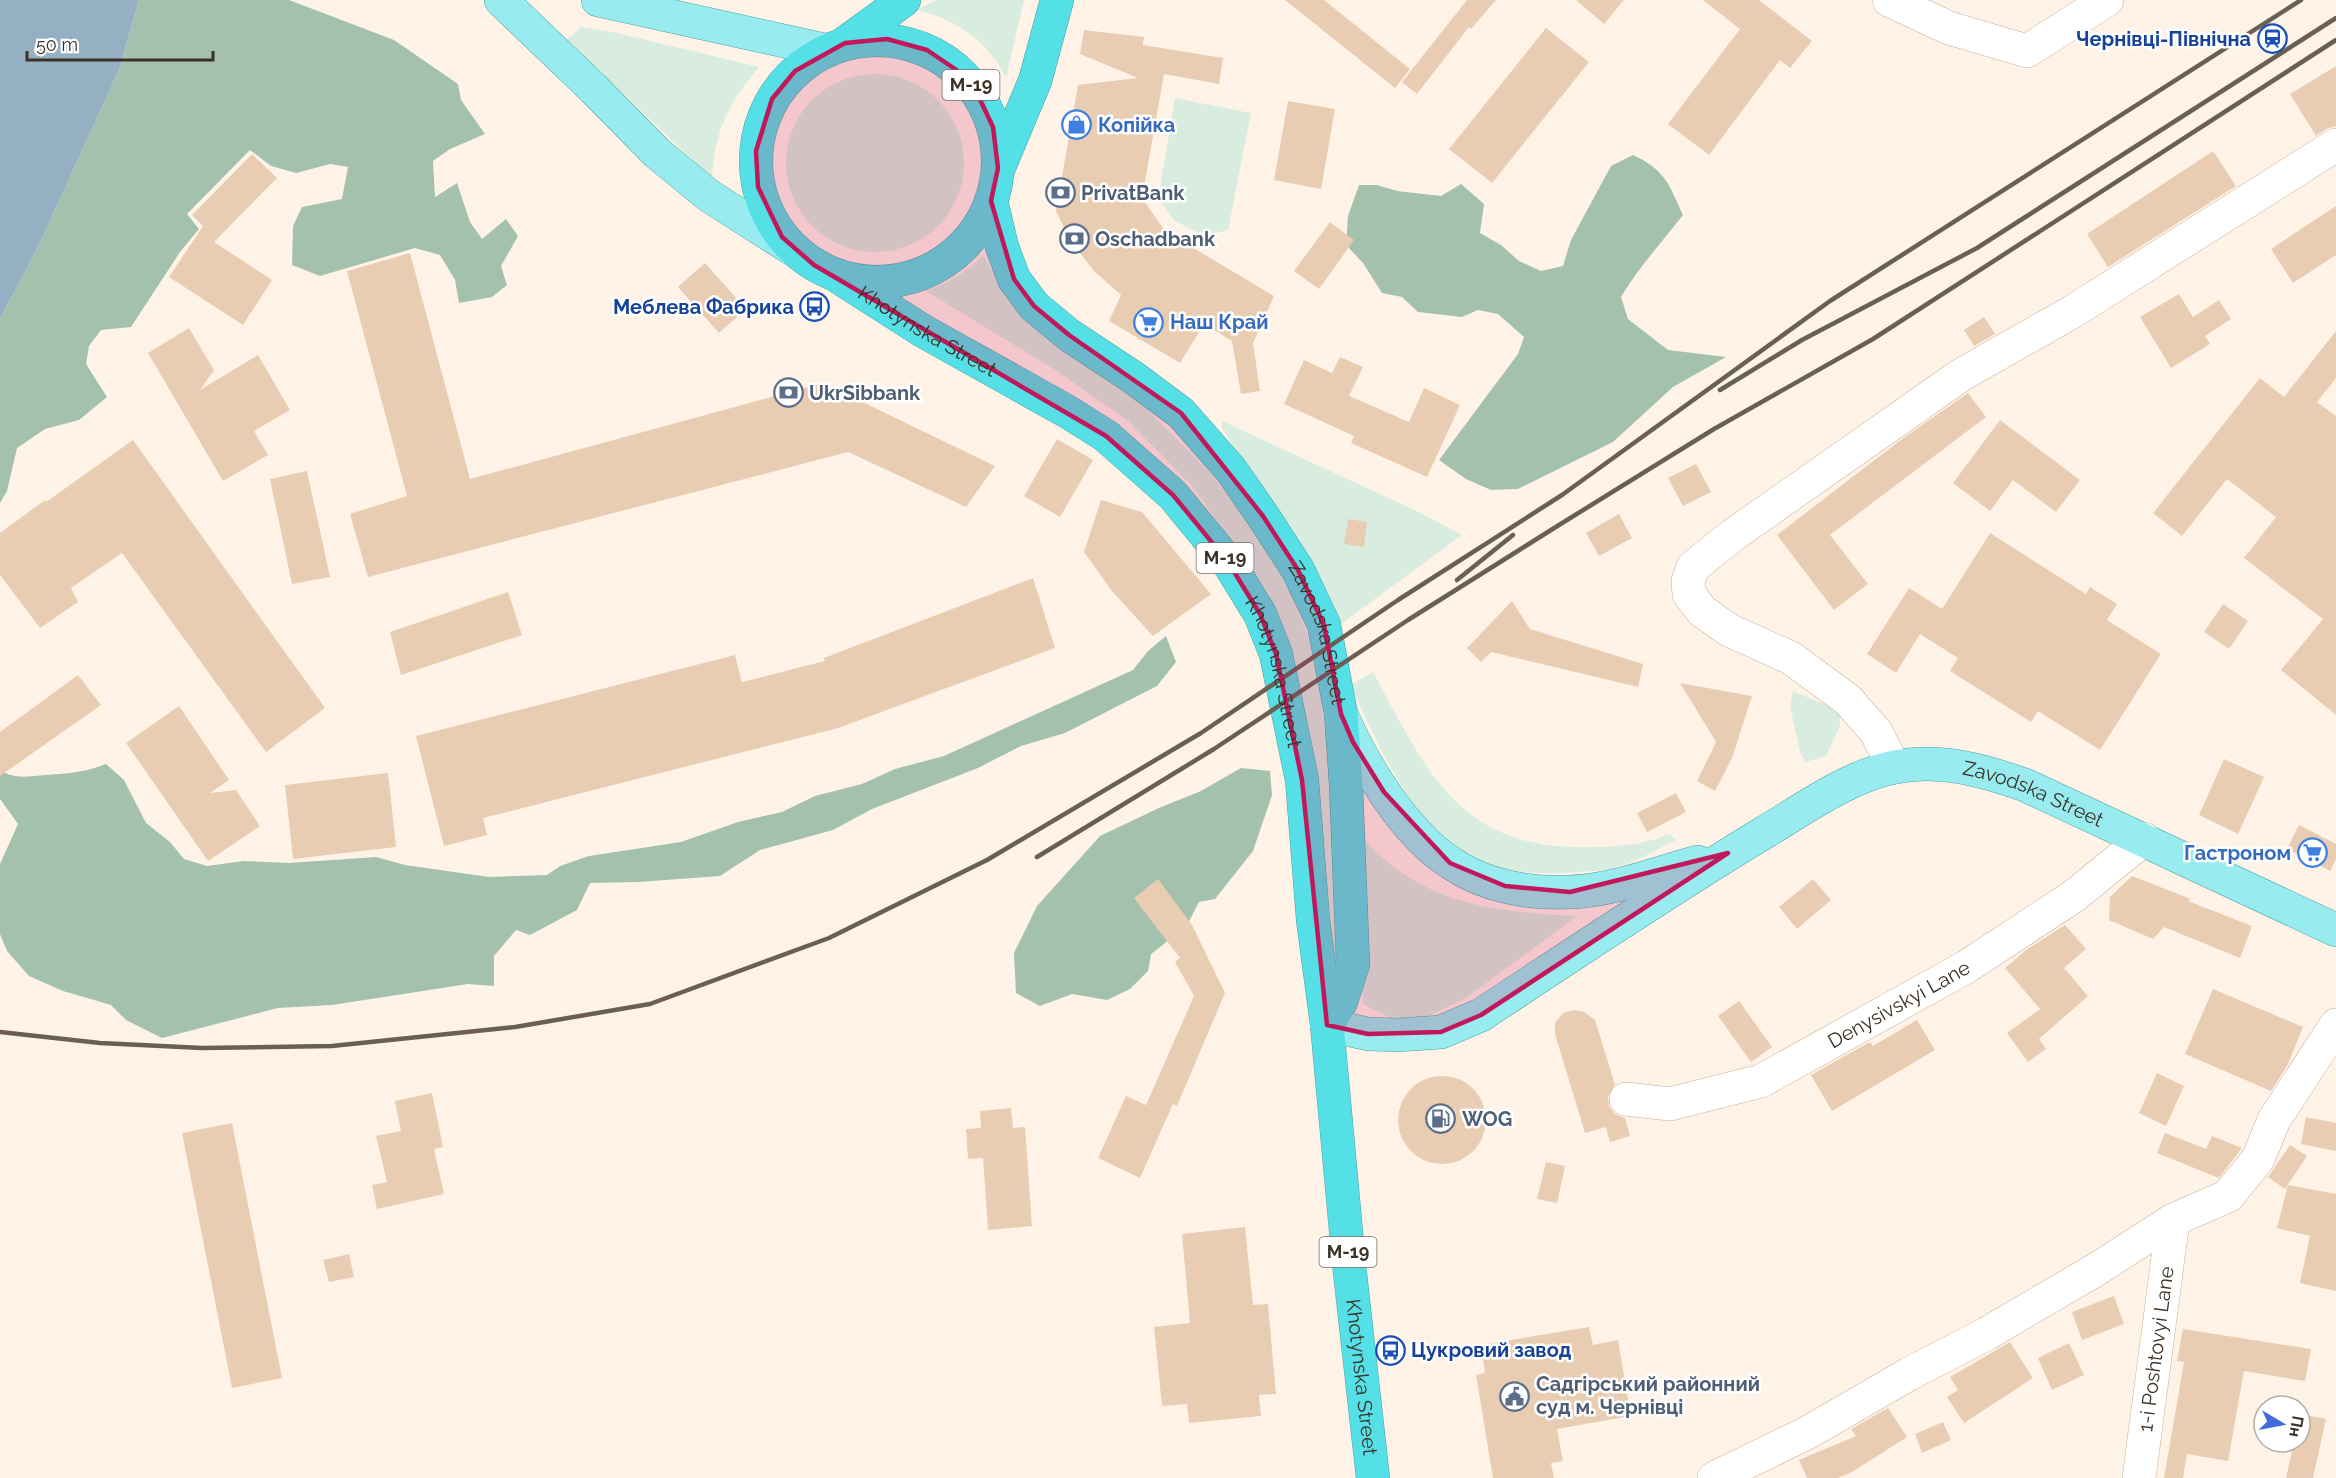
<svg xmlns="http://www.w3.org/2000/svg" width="2336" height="1478" font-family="Raleway,sans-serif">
	<rect width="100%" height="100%" fill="#fff3e8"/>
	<path fill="#d8eddf" d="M936,0H1024L1006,78C989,42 956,19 917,10Z
		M581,27L617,33L759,67C729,102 714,132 712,179L567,40Z
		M786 163a89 89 0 1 1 178 0a89 89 0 1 1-178 0Z
		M1175,98L1251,113L1228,230L1204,236L1175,221L1158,199Z
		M983,255L1007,299L1029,324L1144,406L1210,473L1261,539L1284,576L1313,649L1336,798L1341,970L1335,973L1295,657L1267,591L1193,487L1128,421L1057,371L926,291C948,283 967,272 983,255Z
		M1222,421L1419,512L1462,535L1341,624L1330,598L1222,428Z
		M1373,672C1424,766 1457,848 1581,847C1613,847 1640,846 1670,834L1676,840C1660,848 1643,858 1626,864C1605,872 1580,872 1558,873C1530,874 1499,871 1473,859C1417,833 1374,739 1351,685Z
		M1793,691L1840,711V726L1826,756L1806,762L1800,752L1790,706Z
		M1357,831C1415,903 1490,912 1577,916L1466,998L1420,1020L1403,1021L1390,1018L1363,1004Z"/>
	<path fill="#a4c1ae" d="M139,0H289L394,40L458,84L461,100L485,134L450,149L433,161L435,197L457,183L470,222L482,239L506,219L518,236L501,266L507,285L492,297L459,303L455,280L440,255L415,248L320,276L292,265L293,226L302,207L342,199L348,167L330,164L296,173L271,166L250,150L187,214L199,229L180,252L131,327L101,330L89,346L86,364L107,397L79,420L45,429L17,448L7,491L0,503V319L38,247L119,70Z
		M1633,155C1665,170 1669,184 1683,215C1662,242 1639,267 1621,297L1628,319L1668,350L1726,357L1673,387L1613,442L1518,489L1491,490L1466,479L1439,460L1518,354L1524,337L1498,314L1478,310L1462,317L1418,312L1402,297L1382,293L1363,263L1346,245L1348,216L1359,185H1377L1397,191L1441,196L1461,184L1484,204L1480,233L1501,245L1519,261L1541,271L1563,266L1571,240L1611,166Z
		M1166,636L1176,662L1157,686L1065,733L1021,746L978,768L872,809L833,830L760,850L720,876L638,882L590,883L577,910L530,935L516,930L494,956V986L468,984L332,1005L278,1008L162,1038L126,1020L111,1005L63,991L29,976L7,951L0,934V864L18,824L0,799V770C15,780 30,776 46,775C70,773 82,773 106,764L124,780L146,823L170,842L184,859L207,866L244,861L289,863L376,857L405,865L489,877L547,875L560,866L589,856L681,842L738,822L782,812L815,796L862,784L895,769L944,756L1133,670L1148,651Z
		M1241,768L1270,771L1272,795L1253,851L1215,899L1199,902L1186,927L1151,954L1148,971L1130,989L1107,1000L1072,994L1040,1006L1016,993L1014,953L1037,906L1100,836L1159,808L1201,791Z"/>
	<path fill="#94b0c2" d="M0,0H139L119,70L38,247L0,319Z"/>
	<path fill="#e9cdb2" d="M1285,0H1324L1410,69L1395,88Z
		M1467,0H1496L1471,29L1469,27L1417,94L1402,82Z
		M1576,0H1624L1604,24Z
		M1703,0H1759L1812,41L1790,68L1780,60L1709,155L1668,124L1740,29Z
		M1546,28L1589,62L1492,183L1449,149Z
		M1084,30L1144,37L1143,45L1223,58L1219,84L1164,74L1142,198L1165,231L1274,296L1253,343L1260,391L1241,394L1232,341L1204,324L1180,363L1109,321L1121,295L1094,271L1070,240L1056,211L1078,85L1138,78L1080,54Z
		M2336,66V126L2326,129L2316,136L2290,94Z
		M1288,101L1335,109L1321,189L1274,180Z
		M2213,151L2236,186L2108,267L2087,234Z
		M252,154L277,178L214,242L272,280L243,325L169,277L203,226L192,215Z
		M2336,206V255L2293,283L2271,249Z
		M1330,222L1354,240L1319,289L1294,271Z
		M410,253L470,479L823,383L995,466L966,507L848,452L368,577L350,514L407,496L347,271Z
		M705,263L746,309L719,333L678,287Z
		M2179,294L2193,317L2219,300L2231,319L2205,336L2210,344L2171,368L2140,317Z
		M1984,317L1995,334L1974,346L1964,330Z
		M189,328L214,370L200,390L258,355L290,410L254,431L268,455L223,481L148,353Z
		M2336,331V378L2317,402L2336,416V715L2281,670L2323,619L2244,558L2276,517L2227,479L2182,536L2153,513L2260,378L2284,397Z
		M1340,357L1363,367L1349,396L1409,422L1424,388L1460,405L1427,477L1351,443L1354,436L1284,404L1304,360L1332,373Z
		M1968,393L1986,417L1830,535L1868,584L1834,610L1777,535L1902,439Z
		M2000,420L2080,480L2056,512L2013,480L1990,511L1953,483Z
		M1057,439L1093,460L1060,517L1024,496Z
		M133,440L325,708L266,752L122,553L71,588L78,602L40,628L0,575V533L45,500L46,502Z
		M1696,464L1711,492L1683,506L1668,478Z
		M307,471L330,577L292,584L270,479Z
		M1101,500L1142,512L1211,594L1153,636L1111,590L1084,552Z
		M1619,514L1632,538L1599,556L1586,533Z
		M1348,519L1367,522L1364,547L1344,544Z
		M1990,533L2086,594L2090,587L2117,604L2107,620L2161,654L2100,750L2038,711L2031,722L1950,671L1958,658L1920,634L1896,673L1867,654L1909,588L1942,609Z
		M1033,578L1055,648L838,728L483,818L487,835L444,846L416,736L735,655L742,682L825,661L824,658Z
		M508,592L522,635L401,675L390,632Z
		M1512,601L1530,629L1643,664L1638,687L1491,652L1481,662L1467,648Z
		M2223,604L2248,621L2229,649L2204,632Z
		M78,675L101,705L0,776V732Z
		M1680,683L1752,696L1732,758L1715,791L1697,781L1716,742Z
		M179,706L229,780L210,793L236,790L260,826L208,861L126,743Z
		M2224,759L2264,777L2238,834L2199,815Z
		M388,773L396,847L293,859L285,785Z
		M1676,793L1686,812L1647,832L1637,813Z
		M2299,825L2336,844V859L2330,871L2287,849Z
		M2132,876L2191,899L2188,901L2252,926L2240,958L2164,927L2153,939L2109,920L2110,897Z
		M1158,879L1192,925L1225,993L1177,1106L1173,1104L1140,1178L1098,1158L1126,1096L1146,1105L1194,996L1175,962L1180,958L1134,898Z
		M1813,879L1831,900L1797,929L1779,907Z
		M2065,925L2086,949L2064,968L2088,996L2039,1039L2046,1049L2028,1062L2007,1033L2040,1009L2005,968L2026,950Z
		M2213,989L2303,1027L2287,1066L2271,1091L2185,1054Z
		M1739,1001L1772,1047L1751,1062L1718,1016Z
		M1574,1010L1584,1012L1595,1020L1615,1085L1608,1096L1609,1106L1615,1114L1625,1118L1630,1136L1610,1142L1606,1127L1585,1133L1555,1034V1023L1563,1013Z
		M1917,1020L1935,1050L1832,1111L1811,1075L1870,1042L1873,1046Z
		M2157,1073L2184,1086L2166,1126L2139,1113Z
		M1398 1120a44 44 0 1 1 88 0a44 44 0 1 1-88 0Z
		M432,1093L443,1147L434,1149L444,1194L377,1209L372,1185L387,1182L376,1136L401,1131L395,1101Z
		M1011,1108L1013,1128L1025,1127L1032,1226L988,1230L983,1158L968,1159L966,1129L981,1128L980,1111Z
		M2306,1117L2336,1123V1151L2301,1144Z
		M232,1123L282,1378L232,1388L182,1133Z
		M2165,1133L2206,1149L2212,1136L2242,1148L2219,1178L2157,1153Z
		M2290,1145L2307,1156L2285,1189L2268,1177Z
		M1546,1162L1565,1166L1557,1203L1537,1199Z
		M2288,1185L2336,1194V1291L2300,1283L2310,1236L2277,1228Z
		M1245,1227L1253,1305L1268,1304L1276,1394L1259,1395L1261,1416L1189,1423L1187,1404L1162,1406L1154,1327L1190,1323L1182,1234Z
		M349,1254L354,1277L329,1282L323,1260Z
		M2114,1296L2124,1324L2082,1340L2072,1312Z
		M1589,1327L1593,1345L1618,1340L1631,1416L1557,1429L1563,1461L1551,1463L1554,1478H1493L1476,1375L1485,1373L1481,1345Z
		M2183,1329L2311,1349L2305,1381L2244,1371L2228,1461L2187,1454L2183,1478H2164L2184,1362L2177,1361Z
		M2010,1342L2033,1378L1964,1423L1947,1397L1958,1390L1950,1377Z
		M2069,1343L2084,1375L2052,1390L2038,1358Z
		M1888,1408L1907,1437L1852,1472L1838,1478H1807L1799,1460L1856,1436L1851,1429Z
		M2300,1414L2326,1419L2313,1478H2286L2294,1442H2300Z
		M1943,1422L1951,1440L1922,1453L1915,1434Z"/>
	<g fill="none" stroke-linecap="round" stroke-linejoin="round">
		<defs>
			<g id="minor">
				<path d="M1889,0L1949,28L2027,51L2107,0"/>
				<path d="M1894,767L1876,732L1848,700L1791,658L1729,630L1702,611L1689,594L1688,581L1693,567L1733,535L1961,375L2072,312L2336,145"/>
				<path id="s1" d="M1626,1099L1670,1104L1761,1081L1966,967L2074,896L2144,839"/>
				<path d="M1714,1478L1807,1433L1909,1374L1986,1334L2097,1269L2173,1220L2228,1196L2258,1159L2274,1120L2336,1025"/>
				<path id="s2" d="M2139,1478L2173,1220"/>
			</g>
			<g id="major">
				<path d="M501,0L593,88L657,153L708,195L794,250"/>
				<path d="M598,0L825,50"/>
				<path d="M1341,714C1363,764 1404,833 1451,863C1484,886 1529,894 1569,892C1612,891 1656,873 1698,862"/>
				<path id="s3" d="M1327,1025L1368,1034L1398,1035L1441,1032L1481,1015C1575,953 1669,890 1765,832C1805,808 1849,776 1895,767C1940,758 1982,770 2025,785L2336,930"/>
			</g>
			<g id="highway">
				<circle cx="877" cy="161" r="121"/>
				<path d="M845,43L904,0"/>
				<path d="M999,167L1035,81L1057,0"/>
				<path id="s4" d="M991,201L1002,247L1014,279L1034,306L1069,335L1134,378L1181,413L1231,470L1263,516L1298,570L1324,625L1341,714L1346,785L1353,964L1341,1002L1327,1025"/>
				<path id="s5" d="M837,276L923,331L1068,412L1106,436L1173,495L1228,562L1260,614L1276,654L1302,780L1313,920L1327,1025L1349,1264L1373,1478"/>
			</g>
		</defs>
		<use href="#minor" stroke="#c9ae94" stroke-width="34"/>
		<use href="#major" stroke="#4ca3a3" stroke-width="34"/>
		<use href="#highway" stroke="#4ca3a3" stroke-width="34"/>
		<use href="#minor" stroke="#fff" stroke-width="33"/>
		<use href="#major" stroke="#98ecf0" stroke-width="33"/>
		<use href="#highway" stroke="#54e0e6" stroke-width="33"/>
		<path stroke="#6a5f54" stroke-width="4.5" d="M1720,390L1802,340L1977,248L2336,18
			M1457,580L1513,535
			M1037,857L1214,749L1408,620L1559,525L1714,429L1873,339L2336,40
			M0,1032L100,1043L202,1048L332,1046L515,1027L650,1004L829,938L987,860L1201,733L1398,600L1562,495L1830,301L2301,0"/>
	</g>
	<path fill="#c2185b" fill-opacity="0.2" stroke="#c2185b" stroke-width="4.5" stroke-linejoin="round" d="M887,39L927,50L961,73L975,89L993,127L998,168L991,201L1014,279L1034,306L1069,335L1181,413L1263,516L1298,570L1324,625L1341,714L1353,742L1384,792L1450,863L1505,886L1570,892L1728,853L1481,1015L1441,1032L1368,1034L1327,1025L1302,780L1276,654L1260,614L1228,562L1173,495L1106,436L814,265L782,237L758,187L756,151L772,99L795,71L845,43Z"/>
	<defs>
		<symbol id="station-ring" viewBox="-11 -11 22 22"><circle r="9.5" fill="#fff" stroke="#1a4fb4" stroke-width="1.5"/><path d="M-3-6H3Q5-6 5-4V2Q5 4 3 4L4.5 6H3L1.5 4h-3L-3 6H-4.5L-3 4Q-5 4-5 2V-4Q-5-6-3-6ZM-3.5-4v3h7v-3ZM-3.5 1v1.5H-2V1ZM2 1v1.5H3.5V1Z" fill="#1a4fb4"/></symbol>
		<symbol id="shop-ring" viewBox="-11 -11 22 22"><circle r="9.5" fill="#fff" stroke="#3f7fe0" stroke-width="1.5"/><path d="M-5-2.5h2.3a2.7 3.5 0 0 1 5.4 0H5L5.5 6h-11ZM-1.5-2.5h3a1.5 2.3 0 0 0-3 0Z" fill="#3f7fe0"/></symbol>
		<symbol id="bank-ring" viewBox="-11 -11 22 22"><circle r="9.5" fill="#fff" stroke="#5c6f8a" stroke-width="1.5"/><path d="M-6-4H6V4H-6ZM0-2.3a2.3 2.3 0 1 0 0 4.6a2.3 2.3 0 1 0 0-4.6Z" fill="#5c6f8a"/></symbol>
		<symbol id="bus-ring" viewBox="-11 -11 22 22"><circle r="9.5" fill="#fff" stroke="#1a4fb4" stroke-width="1.5"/><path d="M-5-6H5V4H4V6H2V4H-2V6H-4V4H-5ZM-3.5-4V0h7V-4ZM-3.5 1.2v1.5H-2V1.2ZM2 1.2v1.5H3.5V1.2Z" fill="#1a4fb4"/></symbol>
		<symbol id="supermarket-ring" viewBox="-11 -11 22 22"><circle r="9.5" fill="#fff" stroke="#3f7fe0" stroke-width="1.5"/><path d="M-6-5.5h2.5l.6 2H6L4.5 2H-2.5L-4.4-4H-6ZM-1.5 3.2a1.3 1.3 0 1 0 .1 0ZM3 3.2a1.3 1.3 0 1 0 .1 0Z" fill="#3f7fe0"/></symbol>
		<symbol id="fuel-ring" viewBox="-11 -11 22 22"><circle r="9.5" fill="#fff" stroke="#5c6f8a" stroke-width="1.5"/><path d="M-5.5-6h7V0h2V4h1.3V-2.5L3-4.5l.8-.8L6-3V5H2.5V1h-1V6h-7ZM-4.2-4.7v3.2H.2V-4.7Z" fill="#5c6f8a"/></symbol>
		<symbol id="civic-ring" viewBox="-11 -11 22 22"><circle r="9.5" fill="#fff" stroke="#5c6f8a" stroke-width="1.5"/><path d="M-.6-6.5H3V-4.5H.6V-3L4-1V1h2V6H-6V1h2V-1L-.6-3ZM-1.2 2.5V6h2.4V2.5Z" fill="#5c6f8a"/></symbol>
	</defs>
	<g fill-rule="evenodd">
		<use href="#station-ring" x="2256" y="22" width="33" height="33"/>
		<use href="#shop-ring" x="1060" y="108" width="33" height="33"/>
		<use href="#bank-ring" x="1044" y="176" width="33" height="33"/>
		<use href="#bank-ring" x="1058" y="222" width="33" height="33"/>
		<use href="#bus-ring" x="798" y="290" width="33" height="33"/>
		<use href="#supermarket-ring" x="1132" y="306" width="33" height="33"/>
		<use href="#bank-ring" x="772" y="376" width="33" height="33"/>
		<use href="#supermarket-ring" x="2296" y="836" width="33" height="33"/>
		<use href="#fuel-ring" x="1424" y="1102" width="33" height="33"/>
		<use href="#bus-ring" x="1374" y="1334" width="33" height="33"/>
		<use href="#civic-ring" x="1498" y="1380" width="33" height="33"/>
	</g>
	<g text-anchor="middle" stroke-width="5" stroke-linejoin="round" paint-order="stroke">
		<g fill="#fff" stroke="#766f67" stroke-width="1.5">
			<rect x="942.5" y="70" width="57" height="30" rx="4.5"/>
			<rect x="1196.5" y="543" width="57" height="30" rx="4.5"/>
			<rect x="1319.5" y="1237" width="57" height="30" rx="4.5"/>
		</g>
		<g font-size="18" font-weight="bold" fill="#3c3126">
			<text x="971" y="91">М-19</text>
			<text x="1225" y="564">М-19</text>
			<text x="1348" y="1258">М-19</text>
		</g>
		<g font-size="20" font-weight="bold" fill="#164399" stroke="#fff" text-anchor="end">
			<text x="2251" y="46">Чернівці-Північна</text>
			<text x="794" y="314">Меблева Фабрика</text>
			<text x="1411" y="1357" text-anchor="start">Цукровий завод</text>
		</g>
		<g font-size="20" font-weight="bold" fill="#366cbe" stroke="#fff" text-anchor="start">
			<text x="1098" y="132">Копійка</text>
			<text x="1170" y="329">Наш Край</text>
			<text x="2291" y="860" text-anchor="end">Гастроном</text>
		</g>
		<g font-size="20" font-weight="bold" fill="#4e5e75" stroke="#fff" text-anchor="start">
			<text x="1081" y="200">PrivatBank</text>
			<text x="1095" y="246">Oschadbank</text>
			<text x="809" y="400">UkrSibbank</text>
			<text x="1462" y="1126">WOG</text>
			<text x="1536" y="1391">Садгірський районний<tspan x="1536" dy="23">суд м. Чернівці</tspan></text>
		</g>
		<g font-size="20" fill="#3c3126" stroke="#fff">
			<text dy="7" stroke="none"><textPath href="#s5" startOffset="106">Khotynska Street</textPath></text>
			<text dy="7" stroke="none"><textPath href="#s4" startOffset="560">Zavodska Street</textPath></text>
			<text dy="7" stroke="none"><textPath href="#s5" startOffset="610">Khotynska Street</textPath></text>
			<text dy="7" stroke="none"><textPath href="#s3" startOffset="786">Zavodska Street</textPath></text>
			<text dy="7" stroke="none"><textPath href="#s1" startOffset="296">Denysivskyi Lane</textPath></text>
			<text dy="7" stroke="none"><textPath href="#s2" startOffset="130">1-i Poshtovyi Lane</textPath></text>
			<text dy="7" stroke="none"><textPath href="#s5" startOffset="1322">Khotynska Street</textPath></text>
		</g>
	</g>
	<g transform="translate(2282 1424) rotate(100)"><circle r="28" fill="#ffffff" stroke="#b1ada8" stroke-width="1.5"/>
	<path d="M0-4.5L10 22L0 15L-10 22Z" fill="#3f6bdc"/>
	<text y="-9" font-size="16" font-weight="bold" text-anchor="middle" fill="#3c3126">Пн</text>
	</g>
	<path d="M27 51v9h186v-9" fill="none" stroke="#3c3126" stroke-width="3"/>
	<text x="36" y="51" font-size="18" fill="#3c3126" stroke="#ffffff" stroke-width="4.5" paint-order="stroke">50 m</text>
</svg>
